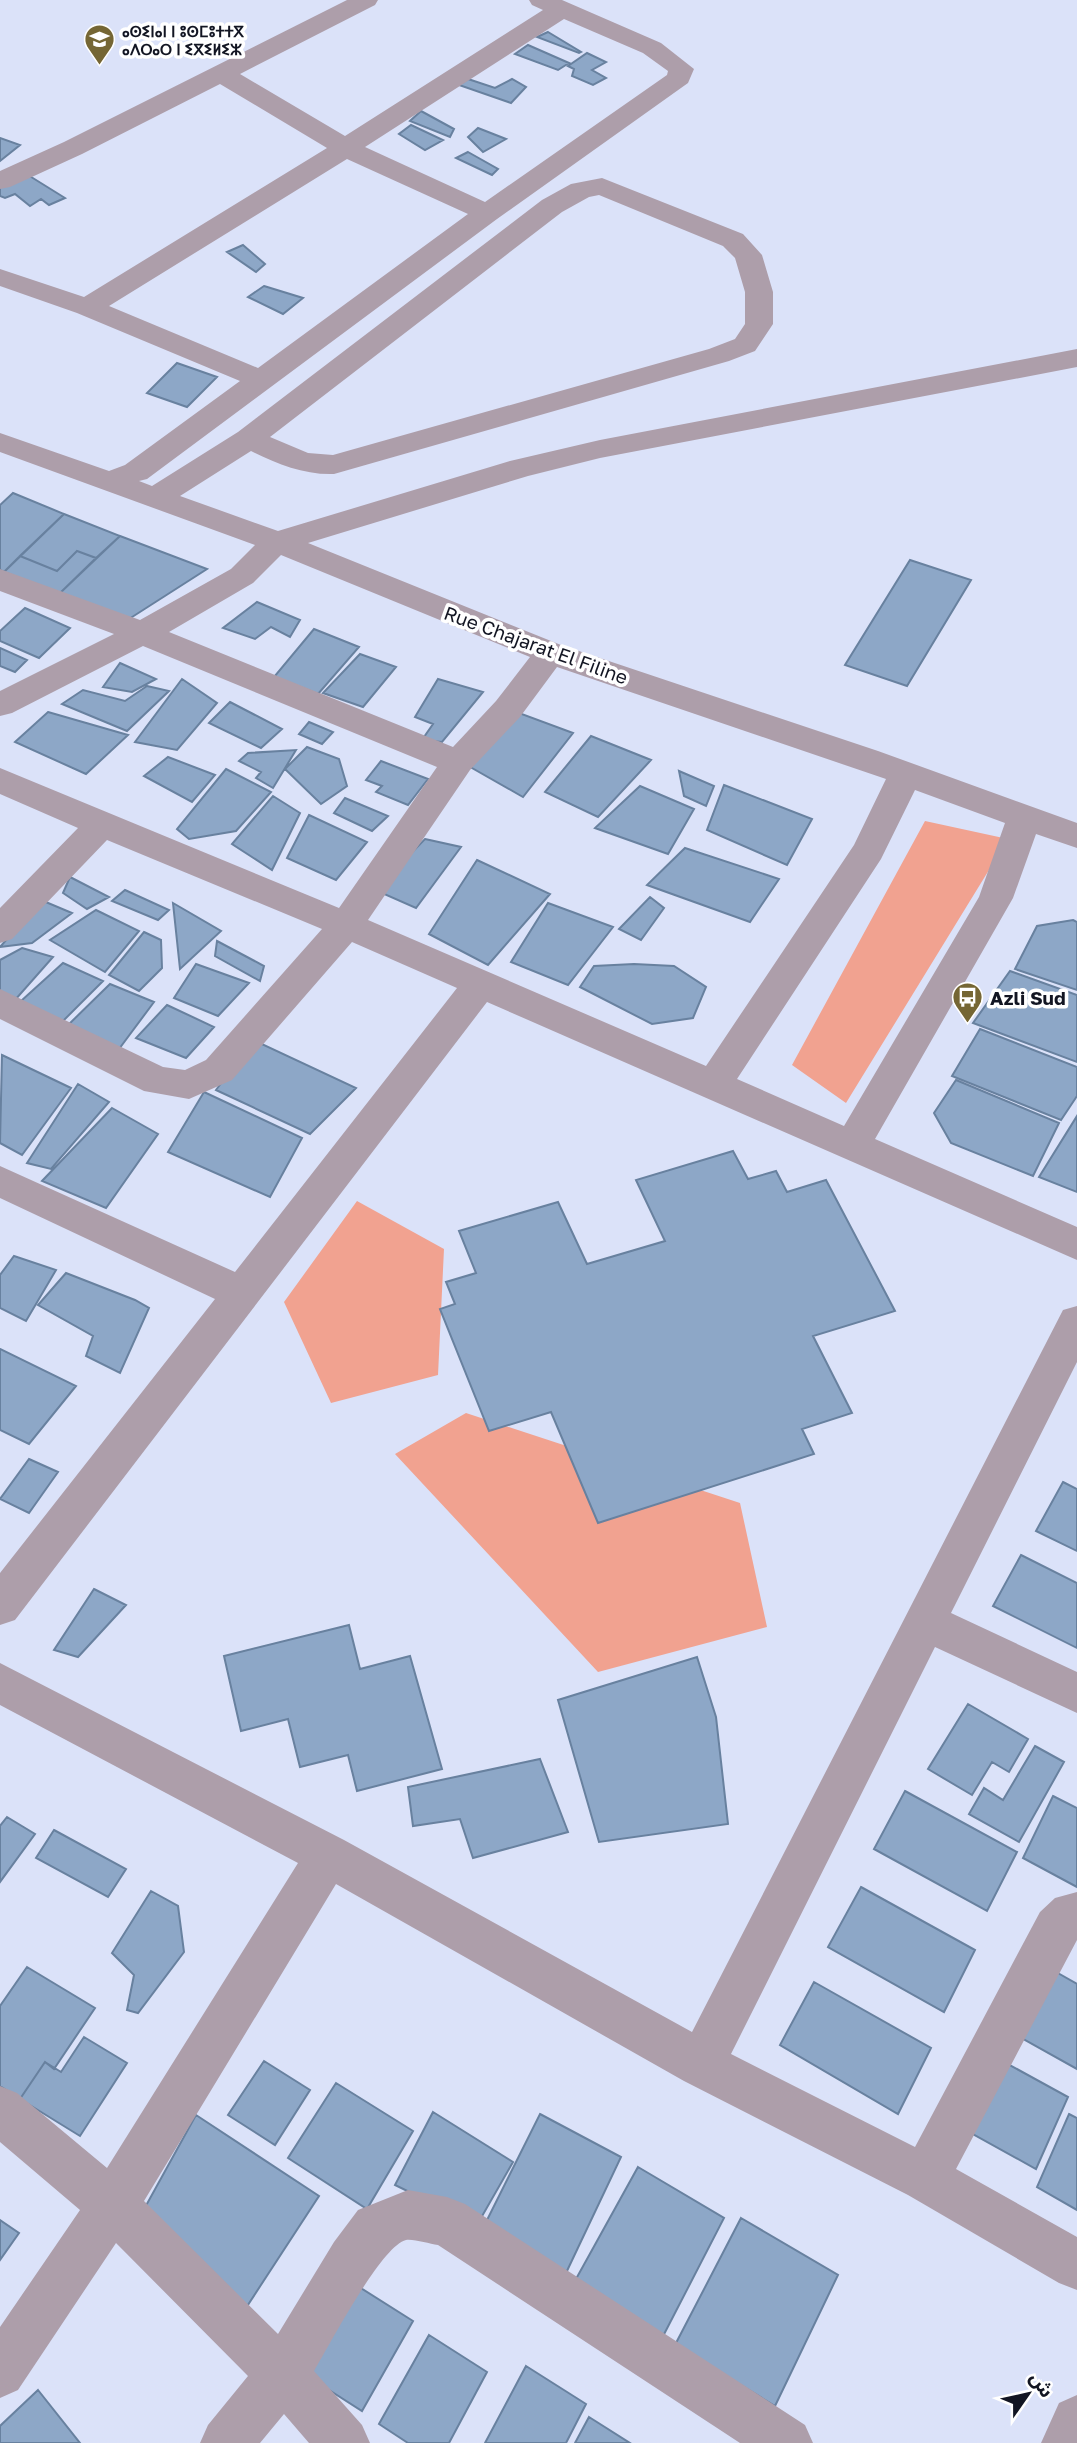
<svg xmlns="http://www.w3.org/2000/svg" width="1077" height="2443" font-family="'Golos Text','Noto Sans Arabic','Noto Sans Tifinagh',sans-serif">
	<rect width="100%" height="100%" fill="#dbe2f9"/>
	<path fill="#f1a290" d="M925,821L1008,839L846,1103L792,1065Z
		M357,1201L444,1249L438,1375L331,1403L284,1302Z
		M466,1413L740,1503L767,1627L598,1672L395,1454Z"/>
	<path fill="#8da7c7" stroke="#68819f" stroke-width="2" d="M548,32L581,52L579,53L537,37Z
		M528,45L569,63L558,70L515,54Z
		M587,53L606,62L592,70L606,78L593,85L572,76L574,69L568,66Z
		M468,79L495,88L512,79L526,87L511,103L459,85Z
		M421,111L454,129L450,137L410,121Z
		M411,125L443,140L425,150L399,134Z
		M478,128L506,139L483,152L468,137Z
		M0,138L20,145L0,161Z
		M468,152L498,169L492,175L456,158Z
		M28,175L65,198L49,205L41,199L30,206L15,194L5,198L0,196V187Z
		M243,245L265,264L256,272L227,252Z
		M264,286L303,298L283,314L248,297Z
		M177,363L217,377L187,407L147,393Z
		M13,493L64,514L4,572L0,570V505Z
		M64,514L120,536L96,558L77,551L57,571L20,556Z
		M120,536L207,569L129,619L59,594Z
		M77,551L96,558L59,594L4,572L20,556L57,571Z
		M910,560L971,580L907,686L845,665Z
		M257,602L300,620L290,637L271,627L255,639L223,628Z
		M25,608L70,628L39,658L0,641V631Z
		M314,629L359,647L318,694L274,677Z
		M0,648L27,660L15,672L0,666Z
		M360,654L396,667L363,707L323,693Z
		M120,663L156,679L132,692L103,687Z
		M182,679L217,703L177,750L135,742Z
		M438,679L483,692L442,742L422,740L433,724L415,717Z
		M147,686L169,691L127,731L62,704L83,690L125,701Z
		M230,702L282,729L261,748L209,723Z
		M508,709L573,733L523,797L465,764Z
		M48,712L128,735L86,774L15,742Z
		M309,722L333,732L322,744L299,734Z
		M591,736L651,760L598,817L545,792Z
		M307,747L339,759L347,786L321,804L285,769Z
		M296,750L273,788L256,778L261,772L239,761L248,753Z
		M168,757L215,775L192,802L144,776Z
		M381,761L428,779L408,805L376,792L382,786L366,780Z
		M226,769L271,792L236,831L189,839L177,829Z
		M679,771L714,786L706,806L684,796Z
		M724,785L812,819L787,865L707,830Z
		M640,786L694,809L668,854L595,828Z
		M273,796L300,813L272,870L232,844Z
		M345,798L388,816L372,831L334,813Z
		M309,815L367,842L336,880L287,858Z
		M425,839L461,847L416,908L375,890Z
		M685,848L779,879L750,922L647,885Z
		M477,860L550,894L488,965L429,934Z
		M70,877L109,897L87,909L63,893Z
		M125,890L169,910L158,920L112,901Z
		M650,897L664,908L641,940L619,929Z
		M41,900L72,913L32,943L0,947Z
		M173,903L221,931L180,969Z
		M548,903L613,927L568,985L511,962Z
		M96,910L139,931L105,972L50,940Z
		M1073,920L1077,922V990L1015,969L1037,926Z
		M144,932L161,940L162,968L139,991L109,975Z
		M217,941L264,966L260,981L215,956Z
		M22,948L53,957L15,1000L0,993V960Z
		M63,963L103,981L62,1022L21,1001Z
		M196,964L249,983L218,1016L174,998Z
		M634,964L674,966L706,987L693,1018L652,1024L580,987L594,966Z
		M1010,971L1077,995V1062L973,1023Z
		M110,984L154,1002L116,1053L64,1029Z
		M167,1005L214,1027L186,1058L136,1038Z
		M980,1029L1077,1067V1096L1061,1120L952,1076Z
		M253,1040L356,1088L310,1134L216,1090Z
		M2,1055L71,1088L22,1155L0,1143Z
		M956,1080L1059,1123L1033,1176L951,1143L934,1113Z
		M78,1084L109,1102L51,1169L27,1163Z
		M204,1092L302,1138L270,1197L168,1152Z
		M112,1108L158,1134L106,1208L42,1181Z
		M1077,1116V1192L1039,1177Z
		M733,1151L748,1179L776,1171L787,1192L826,1180L895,1311L813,1336L852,1413L802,1429L814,1454L598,1523L551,1412L489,1431L440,1309L455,1304L446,1282L476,1273L459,1231L558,1202L587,1264L665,1241L636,1180Z
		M14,1256L56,1270L26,1321L0,1308V1275Z
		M66,1273L135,1300L149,1308L120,1373L86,1356L93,1336L38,1305Z
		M0,1349L76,1386L29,1444L0,1430Z
		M29,1459L58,1472L29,1513L0,1499Z
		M1063,1482L1077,1489V1551L1036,1531Z
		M1021,1555L1077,1583V1648L993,1606Z
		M94,1589L126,1605L78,1657L54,1650Z
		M349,1625L360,1669L410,1656L442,1769L357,1791L348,1755L300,1767L288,1719L241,1731L224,1656Z
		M697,1657L716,1717L728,1824L599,1842L558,1700Z
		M968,1704L1028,1739L1009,1772L992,1762L972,1795L928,1769Z
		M1035,1746L1064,1762L1019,1842L969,1814L984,1788L1003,1800Z
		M540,1759L568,1832L473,1858L460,1819L413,1826L408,1787Z
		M905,1791L1017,1852L987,1911L874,1849Z
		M1053,1796L1077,1808V1887L1023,1858Z
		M7,1817L35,1834L0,1882V1826Z
		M54,1830L126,1869L108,1897L36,1858Z
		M861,1887L975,1950L944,2012L828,1947Z
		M151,1891L178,1906L184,1952L138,2013L127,2010L134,1975L112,1953Z
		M27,1967L95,2008L54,2069L45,2062L20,2099L0,2086V2006Z
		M1049,1968L1077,1984V2069L1018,2036Z
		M814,1982L931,2048L898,2114L780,2045Z
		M84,2037L127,2063L80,2136L20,2099L45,2062L61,2072Z
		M995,2057L1068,2097L1036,2169L962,2128Z
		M264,2061L310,2090L275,2145L228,2115Z
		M336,2083L413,2131L367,2209L288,2158Z
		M433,2112L513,2162L477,2225L395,2185Z
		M540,2114L621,2157L566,2273L483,2228Z
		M1069,2114L1077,2118V2210L1037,2187Z
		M196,2115L319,2196L242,2314L143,2211Z
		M638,2167L724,2218L660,2342L571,2288Z
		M741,2218L838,2275L775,2406L675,2345Z
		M0,2220L19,2233L0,2260Z
		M356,2285L413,2321L362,2411L304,2374Z
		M429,2335L487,2372L449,2443H408L379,2424Z
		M526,2366L586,2404L566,2443H485Z
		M38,2390L80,2443H0V2426Z
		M589,2417L630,2443H575Z"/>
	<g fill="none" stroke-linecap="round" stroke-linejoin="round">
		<path fill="#ad9eaa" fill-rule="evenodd" d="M347,0H378L375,5L240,74L345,136L543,10L532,5L529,0H562L661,43L694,69L688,83L497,219L147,479L139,481L152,486L238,432L542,200L571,184L602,178L743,234L762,255L773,292V324L755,351L729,361L334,474C304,475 277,464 251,451L180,496L278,531L510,461L600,440L1077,349V367L600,458L528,476L308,543L561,645L878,751L1077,823V848L1036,834L1013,898L875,1139L1077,1227V1260L487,1002L15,1620L0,1625V1573L215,1299L0,1198V1166L235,1272L457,988L352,942L232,1080L189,1099L144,1091L0,1019V989L163,1067L185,1070L206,1060L322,929L107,840L12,939L0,943V908L78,828L0,794V768L339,908L437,767L143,646L12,713L0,716V691L114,634L0,591V569L140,620L231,569L255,545L0,452V433L109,471L125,465L240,381L77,313L0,286V269L84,297L327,148L220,84L82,154L10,187L0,189V171L64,142ZM564,19L643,53L668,71L667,75L485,202L365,147ZM347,159L468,214L258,368L109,306ZM599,195L723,246L735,258L745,292V324L735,339L709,349L333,455L308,453L270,437L562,212L589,197ZM281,555L530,657L496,701L453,747L169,632L253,583ZM557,667L886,779L854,845L706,1066L368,920L470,770L520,717ZM915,790L1005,823L979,897L844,1126L737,1079L881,859Z
			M1077,1306V1362L951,1613L1077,1672V1713L935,1647L731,2054L915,2147L1040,1912L1055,1898L1077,1892V1940L956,2169L1077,2237V2290L1059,2283L908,2195L684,2081L336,1884L144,2201L278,2334L334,2242L358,2210L408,2190L447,2197L465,2204L805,2425L813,2443H740L438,2245C429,2244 415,2239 406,2240C381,2246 329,2346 314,2371L362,2425L370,2443H309L284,2414L260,2443H200L208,2425L248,2376L116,2243L18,2390L0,2398V2327L80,2210L0,2142V2086L17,2093L107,2168L298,1863L0,1705V1663L344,1840L692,2032L1063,1310Z
			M1077,2395V2443H1041L1059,2403Z"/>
	</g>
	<defs>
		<symbol id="school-pin" viewBox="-11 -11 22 30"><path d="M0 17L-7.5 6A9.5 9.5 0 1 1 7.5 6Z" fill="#756634" stroke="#fff"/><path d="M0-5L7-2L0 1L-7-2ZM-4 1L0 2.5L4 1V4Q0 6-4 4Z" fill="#fff"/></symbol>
		<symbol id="bus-pin" viewBox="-11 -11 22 30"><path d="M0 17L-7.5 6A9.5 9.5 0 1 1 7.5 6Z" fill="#756634" stroke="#fff"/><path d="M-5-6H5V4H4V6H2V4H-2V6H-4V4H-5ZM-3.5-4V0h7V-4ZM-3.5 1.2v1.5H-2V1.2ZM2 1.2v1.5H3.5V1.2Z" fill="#fff"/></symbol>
	</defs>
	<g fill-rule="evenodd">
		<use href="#school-pin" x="82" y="22" width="35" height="47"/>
		<use href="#bus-pin" x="950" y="980" width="35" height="47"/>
	</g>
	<g text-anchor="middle" stroke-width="7" stroke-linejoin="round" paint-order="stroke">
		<g font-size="16" font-weight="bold" fill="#121522" stroke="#fff" text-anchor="start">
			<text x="122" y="37">ⴰⵙⵉⵏⴰⵏ ⵏ ⵓⵙⵎⵓⵜⵜⴳ<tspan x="122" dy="18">ⴰⴷⵔⴰⵔ ⵏ ⵉⴳⵉⵍⵉⵣ</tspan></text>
		</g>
		<g font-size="19" fill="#121522" stroke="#fff">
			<text transform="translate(536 645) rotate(20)" y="7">Rue Chajarat El Filine</text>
		</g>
		<g font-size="19" font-weight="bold" fill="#121522" stroke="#fff" text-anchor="start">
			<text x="990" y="1005">Azli Sud</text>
		</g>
	</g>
	<g transform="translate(1028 2394) rotate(56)" stroke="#ffffff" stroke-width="5" paint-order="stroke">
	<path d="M0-5L12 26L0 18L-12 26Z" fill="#121522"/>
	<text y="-10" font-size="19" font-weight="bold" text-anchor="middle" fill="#121522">ش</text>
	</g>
</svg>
